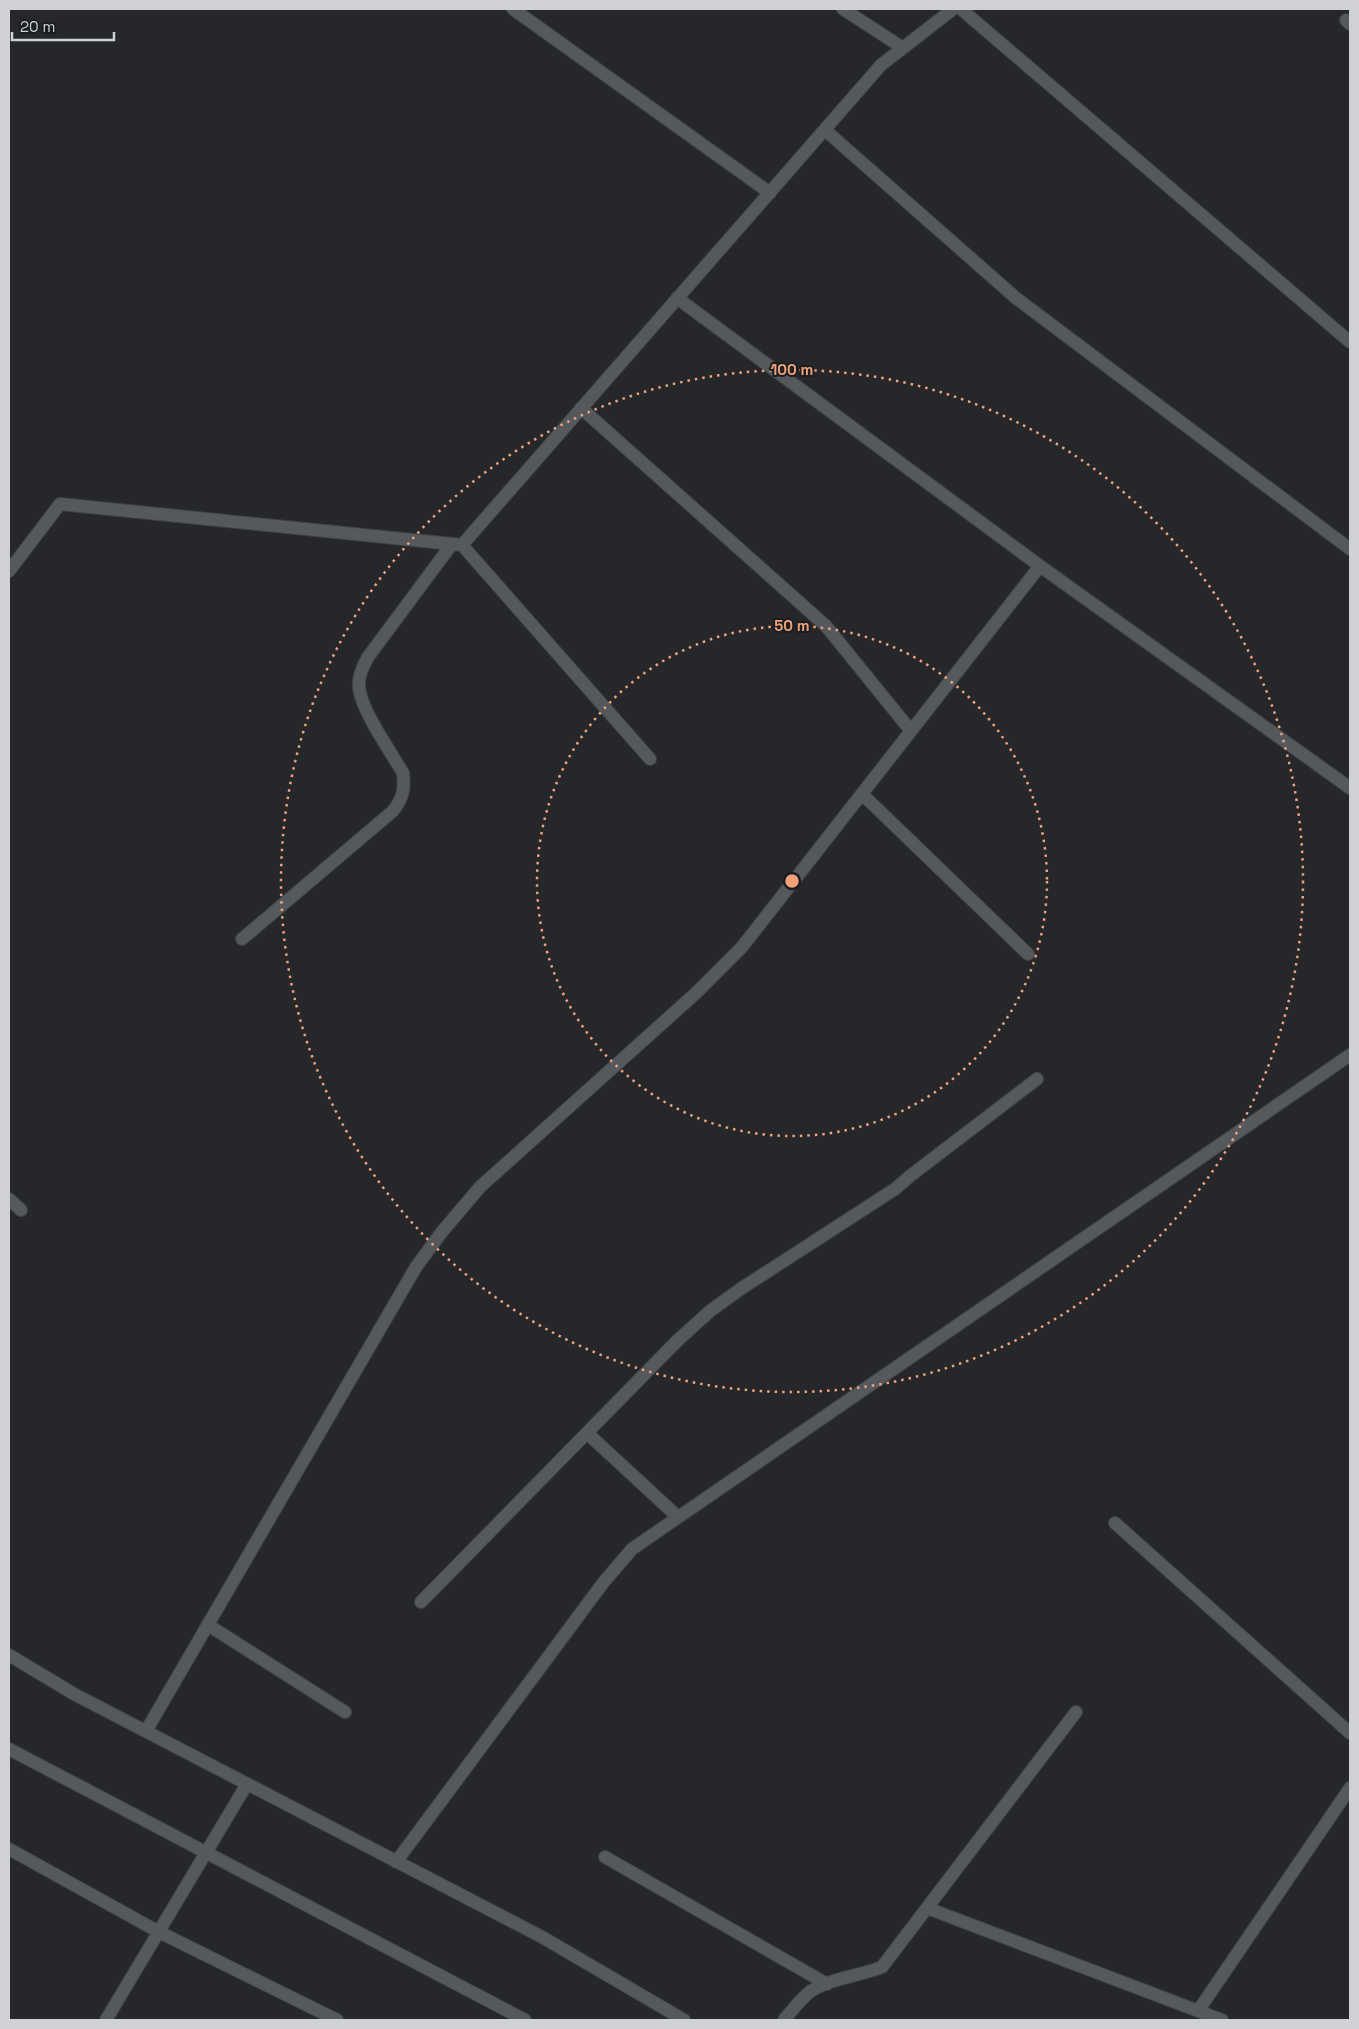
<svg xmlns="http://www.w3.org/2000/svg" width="1359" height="2029" font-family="'Space Grotesk',sans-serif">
	<rect width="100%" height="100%" fill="#25272b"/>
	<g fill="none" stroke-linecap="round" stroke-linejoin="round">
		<defs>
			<path id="minor" d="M513,9L770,193
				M843,9L903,48
				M961,9L1350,342
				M1346,20L1350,24
				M825,130L1016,298L1350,549
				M677,298L1040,566L1350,788
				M581,408L826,626L911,731
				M462,545L650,759
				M9,571L60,504L462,545L881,65L953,9
				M862,794L1028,954
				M242,939L393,811C403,798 405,789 403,773C391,752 360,709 359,686C358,676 363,666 368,657L452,544
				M9,1199L21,1210
				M587,1433L678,1517
				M1115,1523L1350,1733
				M421,1602L677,1341L710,1311L742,1288L895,1189L910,1176L1037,1079
				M208,1625L345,1712
				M9,1655L74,1694L542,1937L684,2020
				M146,1731L416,1267L441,1233L480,1187L696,993L742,947L1040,566
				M9,1749L525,2020
				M9,1849L159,1932L337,2020
				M605,1857L827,1984
				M396,1862L603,1583L632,1549L1350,1055
				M927,1908L1222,2020
				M1198,2011L1350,1788
				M106,2020L247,1784
				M784,2020C792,2011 801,1998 811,1991C832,1978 859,1976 882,1967L1076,1712"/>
		</defs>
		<use href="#minor" stroke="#404246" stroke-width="14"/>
		<use href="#minor" stroke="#55585d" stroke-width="12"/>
	</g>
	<g fill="none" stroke="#f0a279" stroke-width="2.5" stroke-dasharray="2.5 5">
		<circle cx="792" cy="881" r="255"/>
		<circle cx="792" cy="881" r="511"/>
	</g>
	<circle cx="792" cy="881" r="8" fill="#f0a279" stroke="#1b1d22" stroke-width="2.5"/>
	<g font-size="15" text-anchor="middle" font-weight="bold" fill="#f0a279" stroke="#1b1d22" stroke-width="4" stroke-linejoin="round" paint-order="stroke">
		<text x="792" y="375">100 m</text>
		<text x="792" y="631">50 m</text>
	</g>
	<rect width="1359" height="2029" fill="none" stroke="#cfd1d4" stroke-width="20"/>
	<path d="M12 32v8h102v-8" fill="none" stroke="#cfd1d4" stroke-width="2.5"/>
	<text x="20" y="32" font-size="15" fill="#cfd1d4" stroke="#1b1d22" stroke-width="4" paint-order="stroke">20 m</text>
</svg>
